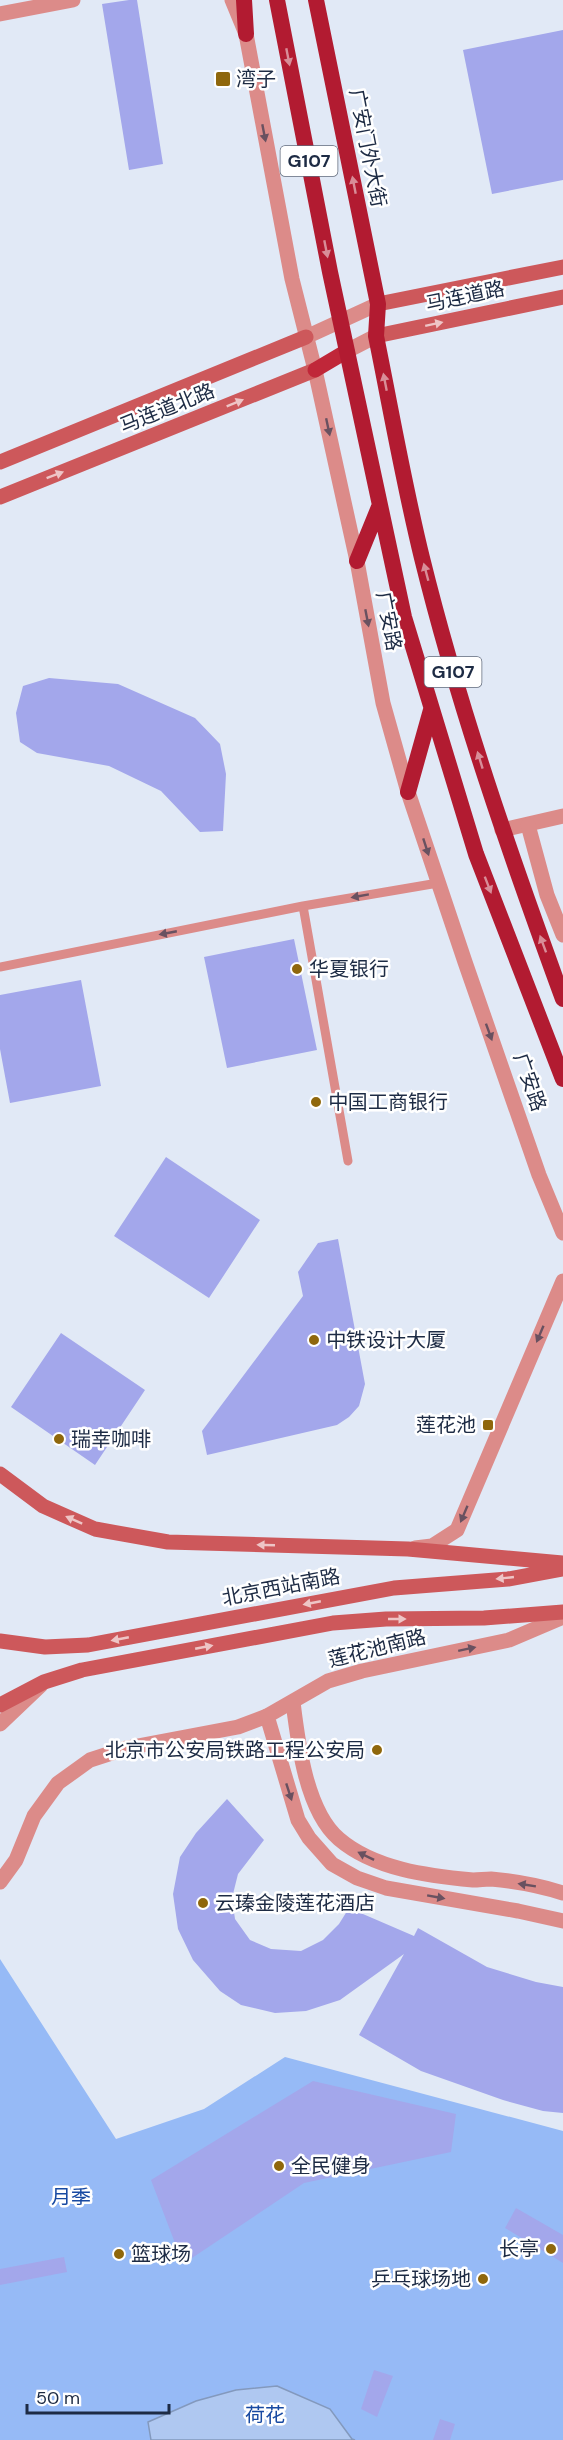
<svg xmlns="http://www.w3.org/2000/svg" width="563" height="2440" font-family="'DM Sans','Noto Sans SC',sans-serif">
	<rect width="100%" height="100%" fill="#e1e9f6"/>
	<path fill="#96baf6" d="M0,1959L116,2139L204,2109L285,2057L563,2131V2440H0Z"/>
	<path fill="#afc8f1" stroke="#8399bd" stroke-width="1.5" d="M277,2386L330,2409L352,2439L355,2440H151L148,2422L196,2401L236,2390Z"/>
	<path fill="#a3a7eb" d="M129,0H137L163,164L129,170L102,4Z
		M563,30V180L492,194L463,50Z
		M49,678L118,684L195,718L220,744L226,774L223,831L200,832L161,791L109,766L37,753L20,742L16,713L23,686Z
		M294,939L317,1050L227,1068L204,957Z
		M81,980L101,1086L10,1103L0,1049V995Z
		M166,1157L260,1220L209,1298L114,1236Z
		M338,1239L365,1384L359,1406L349,1417L337,1425L207,1455L202,1431L303,1296L298,1272L318,1243Z
		M61,1333L145,1390L95,1465L11,1407Z
		M227,1799L264,1840L238,1874L232,1898L235,1919L250,1940L271,1949L301,1951L323,1940L339,1924L349,1908L414,1936L418,1928L487,1967L536,1982L563,1987V2113L543,2111L503,2100L421,2071L359,2035L404,1954L340,2000L306,2011L275,2013L241,2005L220,1991L193,1960L178,1929L173,1894L180,1857L196,1833Z
		M313,2081L456,2114L451,2152L304,2183L183,2264L151,2180Z
		M516,2208L563,2235V2263L505,2228Z
		M64,2257L67,2272L0,2285V2269Z
		M374,2370L393,2376L377,2417L361,2409Z
		M440,2419L455,2424L450,2440H433Z"/>
	<g fill="none" stroke-linecap="round" stroke-linejoin="round">
		<path stroke="#dc8b89" stroke-width="9" d="M303,906L348,1161
			M0,967L303,906L438,883"/>
		<path stroke="#dc8b89" stroke-width="15" d="M0,14L73,0
			M502,830L563,816
			M415,1548L432,1546L457,1530L563,1281
			M0,1724L41,1685
			M0,1882L16,1860L34,1816L58,1783L90,1760L127,1748L238,1727L267,1716"/>
		<path stroke="#dc8b89" stroke-width="15" d="M232,0L246,34L292,279L315,370L357,561L383,703L408,792L465,962L539,1175L563,1233
			M306,337L378,304
			M347,351L376,336
			M528,825L547,895L563,935
			M563,1617L509,1640L362,1671L328,1681L267,1716L298,1820L309,1838L332,1864L357,1878L386,1888L518,1911L563,1921
			M293,1702C298,1743 306,1811 339,1839C374,1869 428,1876 473,1880C479,1880 485,1879 491,1879C514,1881 541,1886 563,1893"/>
		<path stroke="#cd585b" stroke-width="15" d="M378,304L563,267
			M376,336L563,297
			M0,462L306,337
			M0,497L315,370
			M0,1474L43,1506L95,1529L168,1542L408,1549L563,1563
			M0,1641L45,1647L88,1645L394,1588L508,1579L563,1569
			M0,1705L44,1682L82,1670L333,1623L386,1619L484,1618L563,1612"/>
		<path stroke="#c02739" stroke-width="15" d="M315,370L347,351"/>
		<path stroke="#b21b31" stroke-width="16" d="M244,0L246,34
			M277,0L330,272L404,617L476,854L563,1079
			M316,0L378,304L376,336C391,410 404,485 422,558C459,708 510,854 563,999
			M357,561L379,507
			M408,792L431,710"/>
	</g>
	<defs><path id="oneway-solid" d="M-6-.8H1V-3.2L6.5 0L1 3.2V.8H-6Z" transform="scale(1.5)"/></defs>
	<g fill="#d88d98">
		<use href="#oneway-solid" transform="translate(288 57) rotate(79)"/>
		<use href="#oneway-solid" transform="translate(354 185) rotate(-101)"/>
		<use href="#oneway-solid" transform="translate(326 249) rotate(79)"/>
		<use href="#oneway-solid" transform="translate(385 382) rotate(-101)"/>
		<use href="#oneway-solid" transform="translate(426 572) rotate(-105)"/>
		<use href="#oneway-solid" transform="translate(480 760) rotate(-107)"/>
		<use href="#oneway-solid" transform="translate(488 885) rotate(69)"/>
		<use href="#oneway-solid" transform="translate(543 944) rotate(-110)"/>
	</g>
	<g fill="#695160">
		<use href="#oneway-solid" transform="translate(264 133) rotate(79)"/>
		<use href="#oneway-solid" transform="translate(328 427) rotate(78)"/>
		<use href="#oneway-solid" transform="translate(367 618) rotate(79)"/>
		<use href="#oneway-solid" transform="translate(426 847) rotate(72)"/>
		<use href="#oneway-solid" transform="translate(360 896) rotate(170)"/>
		<use href="#oneway-solid" transform="translate(168 933) rotate(169)"/>
		<use href="#oneway-solid" transform="translate(489 1032) rotate(70)"/>
		<use href="#oneway-solid" transform="translate(540 1334) rotate(113)"/>
		<use href="#oneway-solid" transform="translate(464 1514) rotate(113)"/>
		<use href="#oneway-solid" transform="translate(467 1649) rotate(-12)"/>
		<use href="#oneway-solid" transform="translate(289 1792) rotate(72)"/>
		<use href="#oneway-solid" transform="translate(366 1856) rotate(-154)"/>
		<use href="#oneway-solid" transform="translate(527 1885) rotate(-171)"/>
		<use href="#oneway-solid" transform="translate(436 1897) rotate(10)"/>
	</g>
	<g fill="#eec5c6">
		<use href="#oneway-solid" transform="translate(434 324) rotate(-12)"/>
		<use href="#oneway-solid" transform="translate(235 403) rotate(-22)"/>
		<use href="#oneway-solid" transform="translate(55 475) rotate(-21)"/>
		<use href="#oneway-solid" transform="translate(74 1520) rotate(-156)"/>
		<use href="#oneway-solid" transform="translate(266 1545) rotate(-178)"/>
		<use href="#oneway-solid" transform="translate(505 1578) rotate(174)"/>
		<use href="#oneway-solid" transform="translate(312 1603) rotate(169)"/>
		<use href="#oneway-solid" transform="translate(397 1619)"/>
		<use href="#oneway-solid" transform="translate(120 1639) rotate(169)"/>
		<use href="#oneway-solid" transform="translate(204 1647) rotate(-11)"/>
	</g>
	<g fill="#8f670c" stroke="#fff" stroke-width="2">
		<rect x="215" y="71" width="16" height="16" rx="3"/>
		<circle cx="297" cy="969" r="6"/>
		<circle cx="316" cy="1102" r="6"/>
		<circle cx="314" cy="1340" r="6"/>
		<rect x="482" y="1419" width="12" height="12" rx="3"/>
		<circle cx="59" cy="1439" r="6"/>
		<circle cx="377" cy="1750" r="6"/>
		<circle cx="203" cy="1903" r="6"/>
		<circle cx="279" cy="2166" r="6"/>
		<circle cx="551" cy="2249" r="6"/>
		<circle cx="119" cy="2254" r="6"/>
		<circle cx="483" cy="2279" r="6"/>
	</g>
	<g text-anchor="middle" stroke-width="5" stroke-linejoin="round" paint-order="stroke">
		<g fill="#fff" stroke="#616b7c" stroke-width="1.5">
			<rect x="280.5" y="146" width="57" height="30" rx="4.5"/>
			<rect x="424.5" y="657" width="57" height="30" rx="4.5"/>
		</g>
		<g font-size="18" font-weight="bold" fill="#1d2b44">
			<text x="309" y="167">G107</text>
			<text x="453" y="678">G107</text>
		</g>
		<g font-size="20" fill="#1d2b44" stroke="#fff" text-anchor="start">
			<text x="236" y="86">湾子</text>
			<text x="309" y="976">华夏银行</text>
			<text x="328" y="1109">中国工商银行</text>
			<text x="326" y="1347">中铁设计大厦</text>
			<text x="476" y="1432" text-anchor="end">莲花池</text>
			<text x="71" y="1446">瑞幸咖啡</text>
			<text x="365" y="1757" text-anchor="end">北京市公安局铁路工程公安局</text>
			<text x="215" y="1910">云瑧金陵莲花酒店</text>
			<text x="291" y="2173">全民健身</text>
			<text x="539" y="2256" text-anchor="end">长亭</text>
			<text x="131" y="2261">篮球场</text>
			<text x="471" y="2286" text-anchor="end">乒乓球场地</text>
		</g>
		<g font-size="20" fill="#1d2b44" stroke="#fff">
			<text transform="translate(368 148) rotate(79)" y="7">广安门外大街</text>
			<text transform="translate(465 296) rotate(-12)" y="7">马连道路</text>
			<text transform="translate(167 408) rotate(-22)" y="7">马连道北路</text>
			<text transform="translate(389 621) rotate(79)" y="7">广安路</text>
			<text transform="translate(530 1082) rotate(71)" y="7">广安路</text>
			<text transform="translate(281 1587) rotate(-11)" y="7">北京西站南路</text>
			<text transform="translate(377 1648) rotate(-14)" y="7">莲花池南路</text>
		</g>
		<g font-size="20" fill="#184aa2" stroke="#fff">
			<text x="71" y="2204">月季</text>
			<text x="265" y="2422">荷花</text>
		</g>
	</g>
	<path d="M27 2404v9h142v-9" fill="none" stroke="#1d2b44" stroke-width="3"/>
	<text x="36" y="2404" font-size="18" fill="#1d2b44" stroke="#ffffff" stroke-width="4.5" paint-order="stroke">50 m</text>
</svg>
